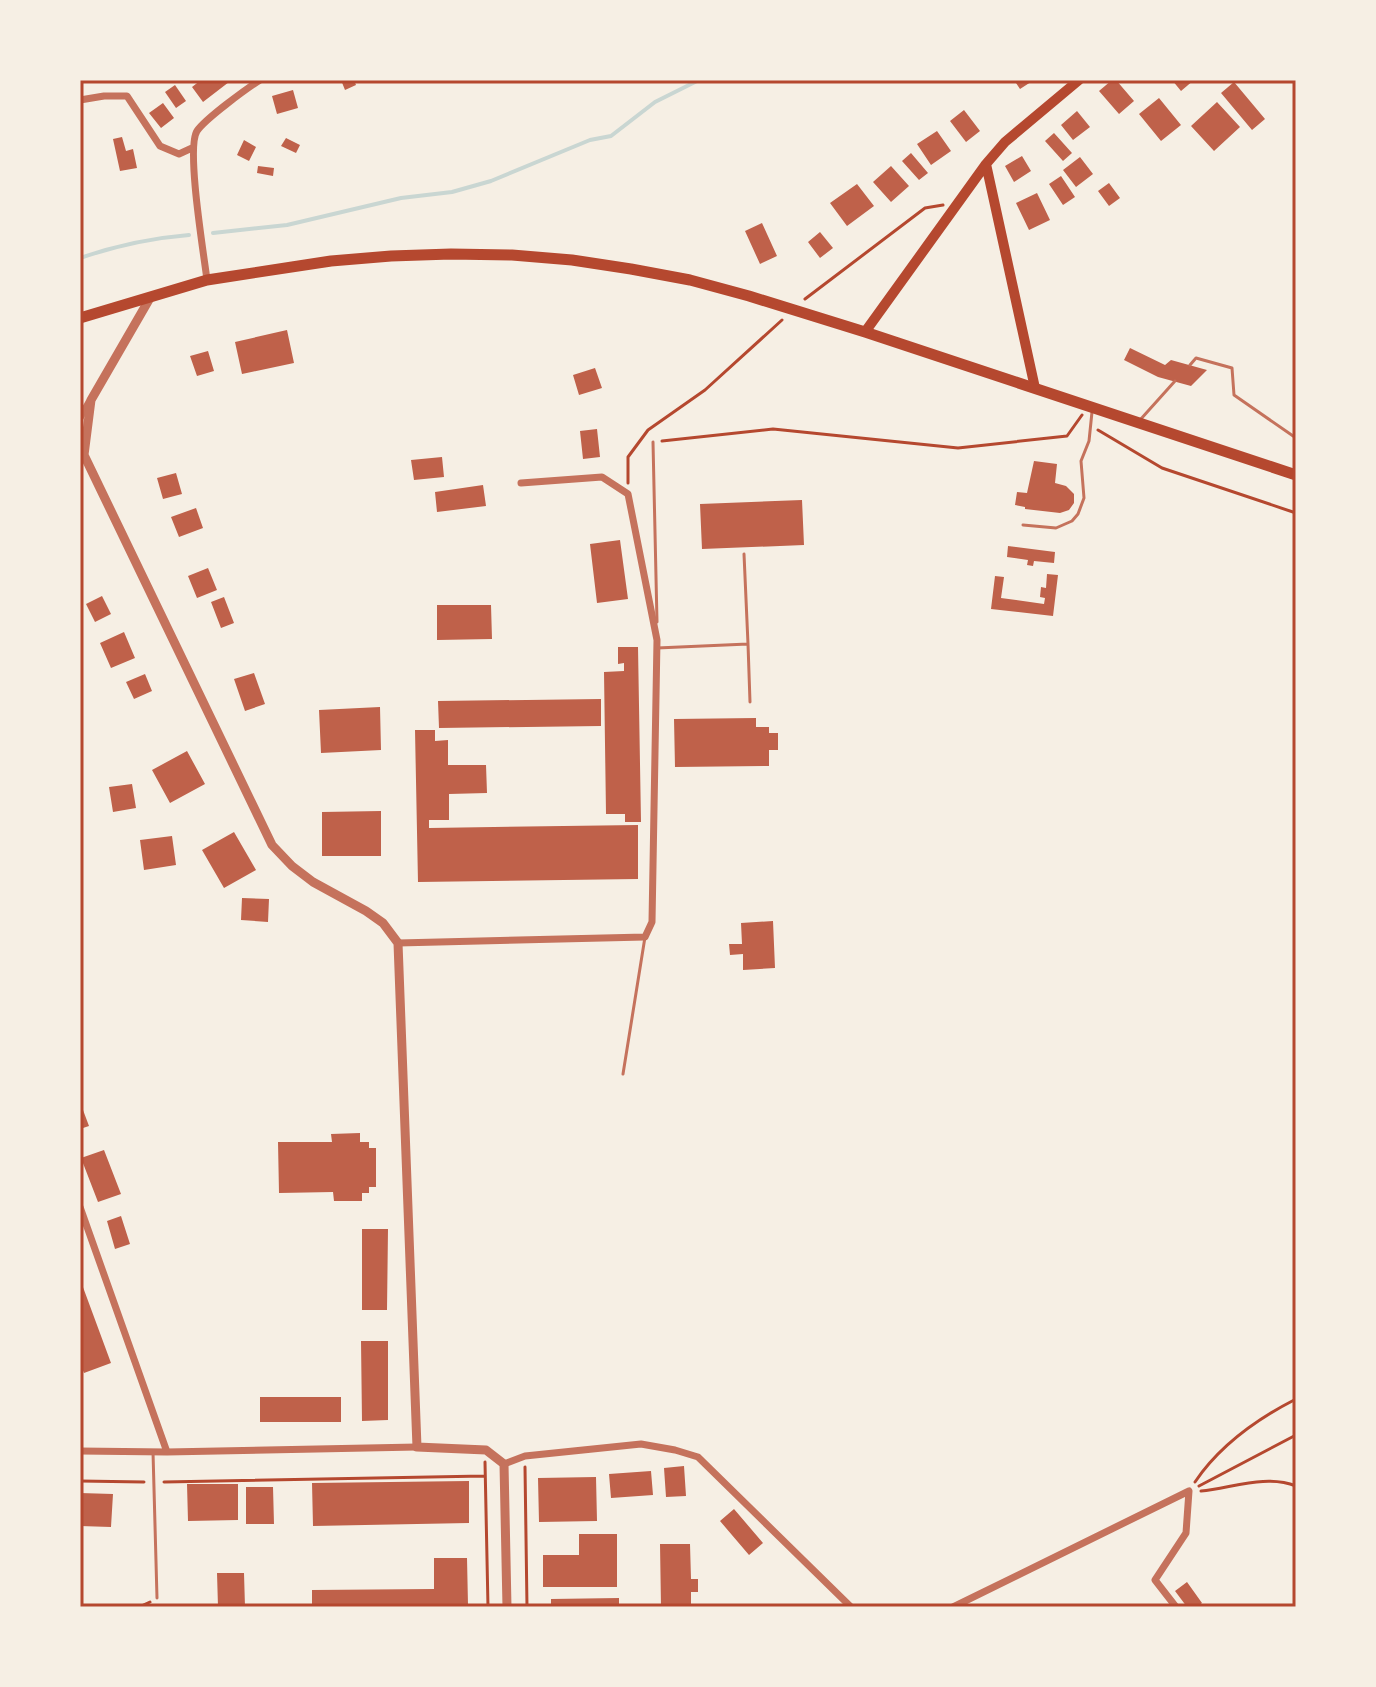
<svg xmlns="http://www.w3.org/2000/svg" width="1376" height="1687" font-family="'Noto Sans',sans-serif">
	<rect width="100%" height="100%" fill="#f6efe4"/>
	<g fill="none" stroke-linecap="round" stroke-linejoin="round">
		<path stroke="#c9d6d2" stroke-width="4" d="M213,233L287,225L401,198L452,192L491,181L590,140L611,136L655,102L699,80
			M80,258C115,246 152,238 189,235"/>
	</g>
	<path fill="#bf614a" d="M201,80H227L229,82L203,102L192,87Z
		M341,80H354L356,85L345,90Z
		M1014,80H1034L1020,89Z
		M1112,80H1116L1134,101L1119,114L1099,91Z
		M1172,80H1194L1181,91Z
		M1234,82L1265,119L1252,130L1221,93Z
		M175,85L186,101L176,108L165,92Z
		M293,90L298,108L277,114L272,96Z
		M1159,98L1181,125L1161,141L1139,114Z
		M1217,102L1240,127L1214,151L1191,126Z
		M163,103L174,118L161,128L149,113Z
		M964,110L980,131L966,142L950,121Z
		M1077,111L1090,127L1073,140L1061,125Z
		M937,131L951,151L931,165L917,144Z
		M1054,133L1072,153L1063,161L1045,141Z
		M122,137L126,151L133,149L137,168L120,171L113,139Z
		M286,138L300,145L296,153L281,146Z
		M244,140L256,147L249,161L237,155Z
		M911,153L928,173L919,180L902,161Z
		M1022,156L1031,171L1014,182L1005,166Z
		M1080,157L1093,174L1076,187L1063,170Z
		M258,166L274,168L273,176L257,173Z
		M891,166L909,186L891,202L873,182Z
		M1061,176L1075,197L1063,205L1049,184Z
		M1109,183L1120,198L1109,206L1098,191Z
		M857,184L874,206L847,226L830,203Z
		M1037,193L1050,220L1029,230L1016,203Z
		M762,223L777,256L760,264L745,231Z
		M820,232L833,248L820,258L808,242Z
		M287,330L294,363L242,374L235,342Z
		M1130,348L1165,365L1171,360L1207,370L1191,386L1158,377L1124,360Z
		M208,351L214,371L197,376L190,356Z
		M595,368L602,388L579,395L573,375Z
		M597,429L600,457L583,459L580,431Z
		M442,457L444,477L414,480L411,460Z
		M1034,461L1057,464L1055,483L1066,486L1074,494V503L1069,510L1060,513L1025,509V507L1015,505L1017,492L1027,493Z
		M176,473L182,494L163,499L157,478Z
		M483,485L486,506L437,512L435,492Z
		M802,500L804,545L702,549L700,504Z
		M196,508L203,528L179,537L171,517Z
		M620,540L628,599L597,603L590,544Z
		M1008,546L1055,552L1054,563L1034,561L1033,566L1027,565L1028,560L1007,557Z
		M208,568L217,590L197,598L188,576Z
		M1047,574L1058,575L1053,616L991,609L995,576L1004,577L1001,598L1044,604L1045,598L1040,597L1041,587L1046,588Z
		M102,596L111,614L95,622L86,604Z
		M224,597L234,623L221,628L211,602Z
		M437,605H491L492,639L437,640Z
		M124,632L135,658L111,668L100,643Z
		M618,647H638L641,822H625V814H606L604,672L624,671V663L618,664Z
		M254,673L265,704L245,711L234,679Z
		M145,674L152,691L134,699L126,682Z
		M601,699V726L439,728L438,701Z
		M380,707L381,750L321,753L319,710Z
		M756,718V727H769V733H778V750H769V766L675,767L674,719Z
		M415,730H435V741L448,740V765H486L487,793L449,794V820H429V828L638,825V879L418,882Z
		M187,751L205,784L170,803L152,770Z
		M132,784L136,808L113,812L109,787Z
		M381,811V856H322V812Z
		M234,832L256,870L224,888L202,850Z
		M172,836L176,865L144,870L140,840Z
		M242,898L269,899L268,922L241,920Z
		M773,921L775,968L743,970V954L730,955L729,944H742L741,923Z
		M80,1102L89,1126L80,1129Z
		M360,1133V1142H369V1148H376V1187H369V1193H362V1201H334L333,1192L279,1193L278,1142H332L331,1134Z
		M104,1150L121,1194L98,1202L81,1158Z
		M121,1216L130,1244L115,1249L107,1221Z
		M362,1229H388L387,1310H362Z
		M80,1279L111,1363L84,1373L80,1363Z
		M361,1341H388V1420L362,1421Z
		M260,1397H341V1422H260Z
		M684,1466L686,1496L666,1497L664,1468Z
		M651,1471L653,1495L611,1498L609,1474Z
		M596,1477L597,1521L539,1522L538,1478Z
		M469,1481V1523L313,1526L312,1483Z
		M187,1484H238V1520L188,1521Z
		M246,1487H273L274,1524H246Z
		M80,1493L113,1494L111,1527L80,1526Z
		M734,1509L763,1543L749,1555L720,1521Z
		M579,1534H617V1587H543V1555H579Z
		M660,1544H690L691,1579H698V1592H691V1607H661Z
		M434,1558H467L468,1605L312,1607V1590L434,1589Z
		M217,1573H244L245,1607H218Z
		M1187,1582L1202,1603L1197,1607H1187L1175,1591Z
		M619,1598V1607H551V1599Z"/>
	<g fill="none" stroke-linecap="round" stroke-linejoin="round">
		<path stroke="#b5482f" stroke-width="3" d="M805,299L925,208L943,205
			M1098,430L1162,468L1296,513
			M662,441L773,429L958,448L1067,436L1082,415
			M628,483V457L648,430L705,390L782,320
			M485,1462L488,1607
			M525,1467L527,1607
			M80,1481L144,1482
			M164,1482L484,1476
			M1195,1482C1220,1445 1257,1419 1296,1399
			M1199,1486L1296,1435
			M1201,1491C1232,1488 1266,1474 1296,1486
			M139,1607L150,1602"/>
		<path stroke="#c5725c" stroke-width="3" d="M1190,365L1196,358L1232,368L1234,395L1296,438
			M1140,420L1175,381
			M653,442L657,622
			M1023,525L1056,528L1072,521L1078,514L1084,498L1081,461L1089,441L1092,412
			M748,644L750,702
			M657,648L748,644L744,554
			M623,1074L645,937
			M153,1452L157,1598"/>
		<path stroke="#c5725c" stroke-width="7" d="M80,100L104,96H127L160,146L179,154L192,148
			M207,280C204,255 186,148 197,131C205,119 246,89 260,80
			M80,418L89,402
			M398,943L645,937L652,922L657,640L628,494L602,477L521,483
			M80,1207L167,1452
			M80,1451L167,1452L417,1447
			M504,1464L525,1456L641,1444L675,1450L698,1457L851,1607
			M953,1607L1189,1491L1186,1533L1155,1580L1176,1607"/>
		<path stroke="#c5725c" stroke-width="9" d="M150,298L91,400L84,455L272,845L292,866L313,882L366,911L383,923L398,943L417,1447L486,1450L504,1464L507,1607"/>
		<path stroke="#b5482f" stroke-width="10" d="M986,164L1035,388
			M865,332L986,164L1005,142L1079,80"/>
		<path stroke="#b5482f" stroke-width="11" d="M80,318L207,280L331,261L391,256L451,254L512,255L572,260L631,269L690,280L749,296L865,332L1296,475"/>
	</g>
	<rect width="1376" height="1687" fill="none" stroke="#f6efe4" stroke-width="164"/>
	<rect x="82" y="82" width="1212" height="1523" fill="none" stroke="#b5482f" stroke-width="3"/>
</svg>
